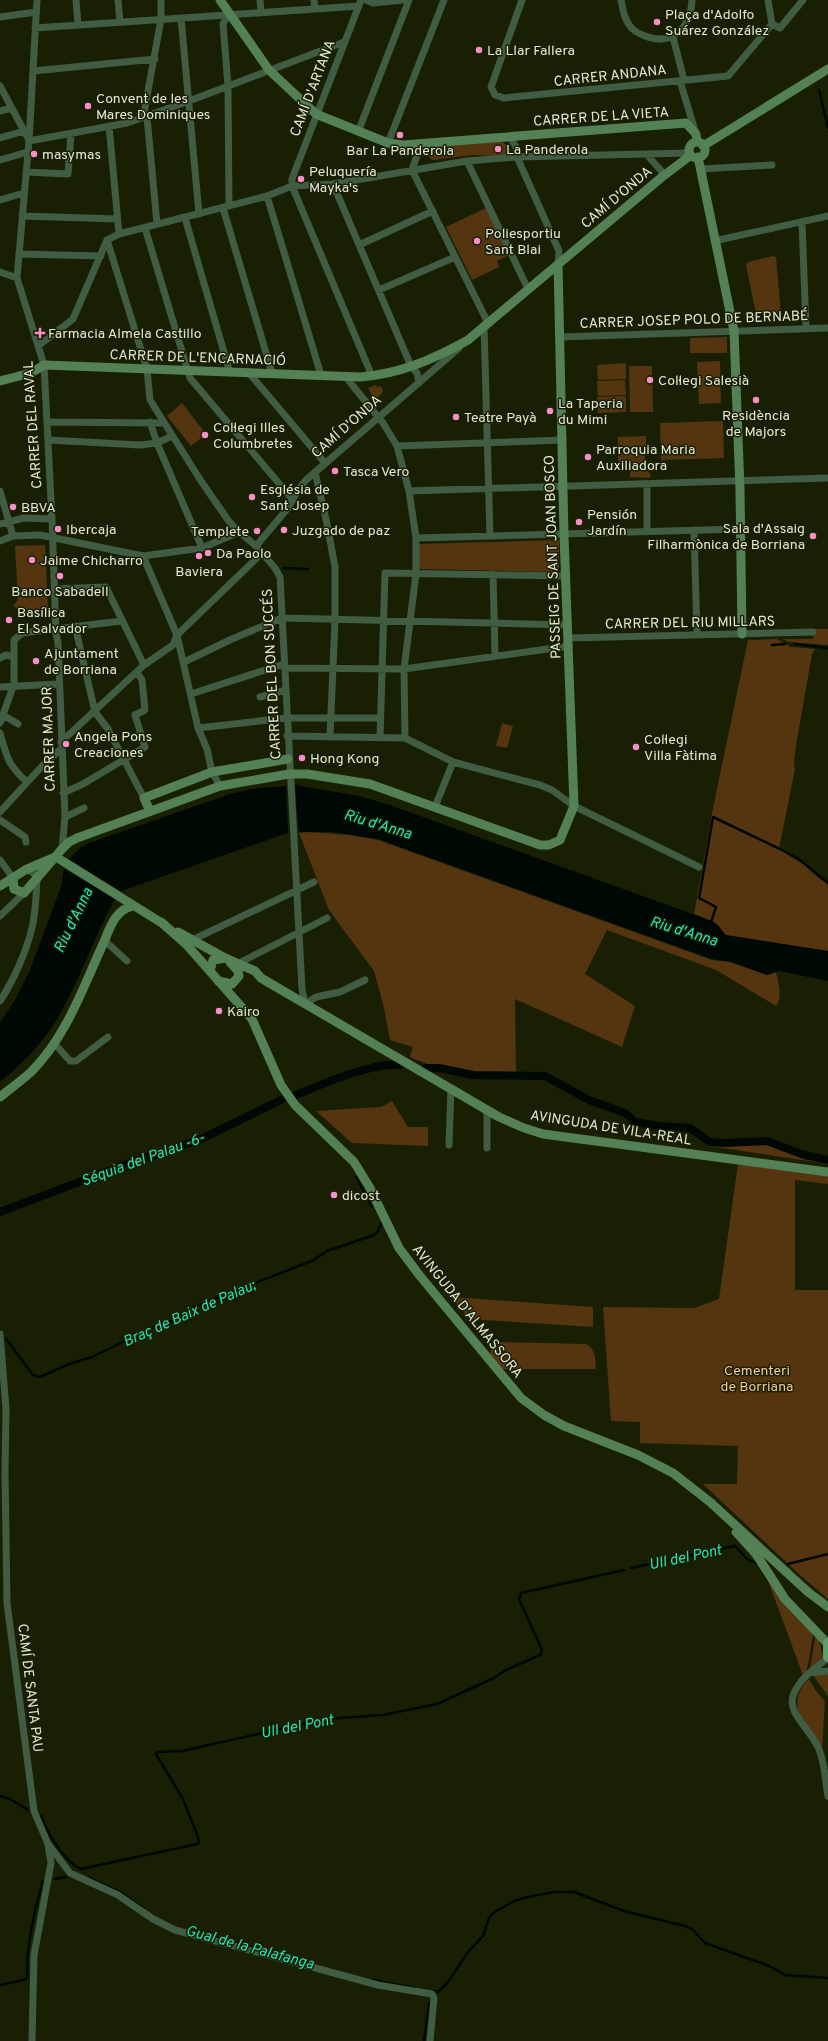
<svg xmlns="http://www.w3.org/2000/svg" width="828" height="2041" font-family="Overpass,sans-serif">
	<rect width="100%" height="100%" fill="#191f03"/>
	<path fill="#543510" d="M502,142L510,147L509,153L506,156L473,155L432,160L426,153L431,146Z
		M486,208L509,255L497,261L499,267L472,280L446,227Z
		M773,256L776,257L781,314L756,313L746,266L748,262Z
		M727,337V353H690V338Z
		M720,361L721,403L699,404L697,362Z
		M626,363V379L598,380L597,365Z
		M629,366H652L653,412H630Z
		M625,380L626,395L598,396L597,381Z
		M376,385L377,387L381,386L383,391L379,397L373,398L368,388Z
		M626,396V412L598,413L597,397Z
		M182,403L206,434L191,446L167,416Z
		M723,421L724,458L661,460L660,423Z
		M646,436V449L618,450V437Z
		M645,452V465L618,466V453Z
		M644,466L651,475L650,478L630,477V467Z
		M559,540V572L417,569L418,544Z
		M45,545L48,608L23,612L13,606L18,600L15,546Z
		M814,629H828V645L789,642L782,639H813Z
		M777,639L791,647L815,649L812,654L796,745L794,763L795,769L779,849L806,866L816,876L828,884V951L726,935C717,923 708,919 694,914L712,813L748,640Z
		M502,723L513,726L507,748L496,746Z
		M308,832L351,835L378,840L712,960L730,962L768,975L776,972C778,982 783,998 776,1006L716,970L607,930L585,974L635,1006L622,1047L515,999L516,1075C477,1074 447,1074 410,1057L413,1047L390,1040L384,1008L374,971L329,910L299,833Z
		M392,1101L408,1127H428V1146L352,1143L316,1111L381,1107Z
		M740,1141H767L804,1155L828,1160V1164L709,1146L710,1142L723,1144Z
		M738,1164L828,1176V1184L795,1180V1290H828V1599L800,1575L703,1484H737L738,1446L640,1443V1422L611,1421L603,1307L694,1308L719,1299Z
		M451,1297L593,1307V1327L469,1319Z
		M498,1342L586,1344C596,1350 595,1358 596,1369H501L490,1355L491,1350Z
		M767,1578L814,1631C810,1646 810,1664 804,1678Z
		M816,1633L819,1638L823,1658L810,1668Z
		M828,1672V1696L812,1674Z
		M809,1679L816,1691L825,1701L822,1750C806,1726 783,1705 809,1679Z"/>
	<path fill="#000805" d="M295,785L359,796L387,804L712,921L718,925L725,935L828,951V981L779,971L767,975L731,962L712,959L378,839L331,832H299Z
		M286,786L288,833L121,891L69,859L80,848L89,843L230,794L252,789Z
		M64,869L115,899C93,939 79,982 56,1021C41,1045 21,1065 0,1082V1022L14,1002L30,970L61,887Z"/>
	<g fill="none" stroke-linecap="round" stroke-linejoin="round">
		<path stroke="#000805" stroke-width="2.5" d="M819,90L828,128
			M283,568L308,569
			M795,644L828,648
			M772,645L785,644
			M708,923L711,922L716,907L699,898L713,817L780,849L800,860L828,883
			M356,1177L372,1207
			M6,1339L33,1375L40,1377L69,1364L92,1357L158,1325L170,1322L194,1307L314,1260L327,1251L374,1235L378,1231L381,1224
			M788,1564L828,1554
			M631,1568L735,1546L748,1560L757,1563
			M0,1796L10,1799L28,1810
			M41,1816C47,1832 64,1862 81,1869L197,1844L199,1842L198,1837L183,1799L156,1754L158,1752L182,1751L325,1719L383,1715L437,1704L494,1678L504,1671L540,1655L542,1650L519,1599L521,1593L624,1570
			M89,1878L120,1892L144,1909
			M55,1879L66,1877
			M213,1937L266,1951
			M373,1980L415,1988
			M0,1985L27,1979C26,1945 34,1913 43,1881
			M432,1991L438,1992L448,1982L468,1952L483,1936L489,1918L493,1913L514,1901L528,1897L554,1892H574L624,1911L685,1926L692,1929L705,1943L769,1966L785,1975L828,1978
			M424,2041L429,2003"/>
		<path stroke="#000805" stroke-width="8" d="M426,1068H439L473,1075L545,1076L589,1100L625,1113L636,1122L659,1126L690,1128L710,1142L723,1143L767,1141L804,1155L828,1160
			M296,1095C323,1084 372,1062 400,1065
			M0,1212L132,1162L199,1140L283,1099"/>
		<path stroke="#405c42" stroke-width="7" d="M37,0L29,141L17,278L44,365L52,519L56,634L58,642L65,817L62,849
			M76,0L78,25
			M118,0L120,22
			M260,0L261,12
			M314,0L315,9
			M361,0L292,179V186L372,376
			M366,0L373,3L403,0
			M522,0L491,87L495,95L504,98L728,76L772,24L768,0
			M621,0C623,10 624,18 630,26C633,31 640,34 645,36C673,47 691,26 692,0
			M0,17L36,12
			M181,18L199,214
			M772,24L780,28L803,0
			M35,28L359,6
			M673,37L684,80
			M33,71L155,59
			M680,81L696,134
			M0,86L29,140
			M0,111L12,108
			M109,126L119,234
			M358,132L409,0
			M510,137L516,147L517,157L559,251L558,264
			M0,138L24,131
			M29,141L127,123L189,101L344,42
			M388,143L444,0
			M647,155L665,175
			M0,160L28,152
			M467,161L528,289
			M700,169L772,165
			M412,170L488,323
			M412,170L421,144
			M26,172L68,174L71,134
			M333,184L411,366L417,373L419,383
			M267,196L321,375
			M0,200L24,193
			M229,206L228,86L223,24L229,14
			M223,208L272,373
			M22,216L117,219
			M185,218L230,373
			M802,222L806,328
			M157,224L147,117L144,113L161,19V0
			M145,228L190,378L293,500
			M107,240L147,369L150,400L201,481L228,520L235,528L256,546L275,568L280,577L302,989L305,1004L316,997L340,992L365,980
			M714,241L828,216
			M359,245L433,211
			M19,254L101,256
			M0,272L17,278
			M379,290L455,257
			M484,326L490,536
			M560,337L828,328
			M38,346L73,319L107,240L119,234L267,196L292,186L333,184L467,161L517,157L690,153
			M249,373L325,463
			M350,377L349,381L383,423L397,446L409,491L416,538V574L404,669L405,738
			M47,422L163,423
			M150,422L157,443L202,548
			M48,440L140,445L157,443L172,436
			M397,446L563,440
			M315,472L327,524L335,567V620L330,737
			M647,484V532
			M0,491L13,536
			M409,491L828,478
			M0,524L24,518L52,519
			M694,530L697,635
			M416,538L740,529
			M0,541L13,536L40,535L143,556L202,548L239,532
			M256,546L288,508L298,490L306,480L459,348
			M143,556L177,635L198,728L207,749L212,772L220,786
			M493,574L495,655
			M55,589L106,587L144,665
			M75,626L95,712L108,729L144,798
			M569,638L813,632
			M0,658L6,655L14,657
			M184,662L232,639L282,618L568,625
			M285,668L404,669L569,646
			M0,687L58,684
			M191,694L284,664
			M260,697L286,690
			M3,715L18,724
			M0,723L14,684V640L22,633L122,621
			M198,728L286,718H380
			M0,733C7,758 8,765 27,782
			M287,736L405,738L453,762L540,785L552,790L574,806L699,867
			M380,738L385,573L566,576
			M61,742L144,665L173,645L177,635L262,553
			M63,793L83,784L145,747L135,715L145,710L142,680L137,672
			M435,807L453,762
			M0,812L45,763L61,749
			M65,817L84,808
			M0,820L25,837L26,842
			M0,860L13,878
			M0,916L24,893
			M104,940L127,961
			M192,940L314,882
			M239,963L327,918
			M0,1001C14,980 26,952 32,928C36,912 36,895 37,879C35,872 31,871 25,870
			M54,1043L70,1061H76L108,1037
			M449,1145L451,1089
			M487,1148V1110
			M0,1334L6,1409L5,1472L7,1603L34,1811L48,1844L51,1863L34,1955L32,2041
			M828,1658L809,1673L828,1671
			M809,1673C774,1707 802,1716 818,1747C825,1761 825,1781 828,1796
			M49,1845L70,1873L118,1895L153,1919L175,1930L378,1985L432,1994L434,1998L430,2041"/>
		<path stroke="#548056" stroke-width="9" d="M220,0L269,70L316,114L388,143L403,145L686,123L696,134L697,142
			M689 150a8 8 0 1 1 16 0a8 8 0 1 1-16 0Z
			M703,146L828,69
			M698,157L734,331L740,490L742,634
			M0,381L31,373L44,365L360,377C400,374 434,359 468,340L662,177L691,155
			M150,811L144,798L212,772L288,759
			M56,857L165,925
			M13,878L14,889L24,893L62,849L69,842L77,838L220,786L289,774H307L370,784L540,845H549L560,840L574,806L564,535L558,264
			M0,886L25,870L53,858
			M161,922L186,944L252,1019L281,1085L295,1105L354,1162L370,1188L399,1248L420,1276L521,1398L544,1415L564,1426L638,1455L673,1473L710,1502L808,1592L828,1607
			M178,932L225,958L255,971L261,978L290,995L499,1117L524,1128L543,1134L828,1172
			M210,971L213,960L225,958
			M218,981L232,984L239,976L238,971L229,961
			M0,1097C10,1089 21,1081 31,1072C67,1036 83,987 104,942C110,927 116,909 133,906
			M736,1532L756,1554L785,1599L828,1644"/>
		<path stroke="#629c66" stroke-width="10" d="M828,1643V1657"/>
	</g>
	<g fill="#f98fc8" stroke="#191f03" stroke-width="1.5">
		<circle cx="657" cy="22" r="4"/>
		<circle cx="479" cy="50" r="4"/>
		<circle cx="88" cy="106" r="4"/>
		<circle cx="400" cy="135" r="4"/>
		<circle cx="498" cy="149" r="4"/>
		<circle cx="34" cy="154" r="4"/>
		<circle cx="301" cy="179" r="4"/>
		<circle cx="477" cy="241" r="4"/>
		<path d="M38 327h4v4h4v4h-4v4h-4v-4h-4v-4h4z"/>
		<circle cx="650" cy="380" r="4"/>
		<circle cx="756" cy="400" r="4"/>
		<circle cx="550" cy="411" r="4"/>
		<circle cx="456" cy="417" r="4"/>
		<circle cx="205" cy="435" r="4"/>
		<circle cx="588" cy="457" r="4"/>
		<circle cx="335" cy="471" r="4"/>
		<circle cx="252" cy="497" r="4"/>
		<circle cx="13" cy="507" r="4"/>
		<circle cx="579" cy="522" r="4"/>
		<circle cx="58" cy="529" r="4"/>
		<circle cx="284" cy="530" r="4"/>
		<circle cx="257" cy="531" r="4"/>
		<circle cx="813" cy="536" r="4"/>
		<circle cx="208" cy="553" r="4"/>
		<circle cx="199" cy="556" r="4"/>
		<circle cx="32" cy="560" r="4"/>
		<circle cx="60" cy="576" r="4"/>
		<circle cx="9" cy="620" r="4"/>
		<circle cx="36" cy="661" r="4"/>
		<circle cx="66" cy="744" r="4"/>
		<circle cx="636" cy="747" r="4"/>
		<circle cx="302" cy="758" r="4"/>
		<circle cx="219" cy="1011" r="4"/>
		<circle cx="334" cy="1195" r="4"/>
	</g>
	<g text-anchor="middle" stroke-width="3" stroke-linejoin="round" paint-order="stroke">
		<g font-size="14" fill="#e3e7d6" stroke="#191f03" text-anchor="start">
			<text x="665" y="19">Plaça d'Adolfo<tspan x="665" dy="16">Suárez González</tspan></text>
			<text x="487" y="55">La Llar Fallera</text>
			<text x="96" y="103">Convent de les<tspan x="96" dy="16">Mares Dominiques</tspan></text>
			<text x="506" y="154">La Panderola</text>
			<text x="400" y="155" text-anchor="middle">Bar La Panderola</text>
			<text x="42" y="159">masymas</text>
			<text x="309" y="176">Peluquería<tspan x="309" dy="16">Mayka's</tspan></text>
			<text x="485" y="238">Poliesportiu<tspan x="485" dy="16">Sant Blai</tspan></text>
			<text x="48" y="338">Farmacia Almela Castillo</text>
			<text x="658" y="385">Col·legi Salesià</text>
			<text x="558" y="408">La Taperia<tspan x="558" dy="16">du Mimi</tspan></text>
			<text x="756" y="420" text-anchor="middle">Residència<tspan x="756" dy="16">de Majors</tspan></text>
			<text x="464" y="422">Teatre Payà</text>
			<text x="213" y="432">Col·legi Illes<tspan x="213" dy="16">Columbretes</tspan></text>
			<text x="596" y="454">Parroquia Maria<tspan x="596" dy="16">Auxiliadora</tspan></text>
			<text x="343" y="476">Tasca Vero</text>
			<text x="260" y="494">Església de<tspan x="260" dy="16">Sant Josep</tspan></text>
			<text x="21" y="512">BBVA</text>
			<text x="587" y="519">Pensión<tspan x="587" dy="16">Jardín</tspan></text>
			<text x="805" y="533" text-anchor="end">Sala d'Assaig<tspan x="805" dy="16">Filharmònica de Borriana</tspan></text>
			<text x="66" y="534">Ibercaja</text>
			<text x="292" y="535">Juzgado de paz</text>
			<text x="249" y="536" text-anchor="end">Templete</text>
			<text x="216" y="558">Da Paolo</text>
			<text x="40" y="565">Jaime Chicharro</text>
			<text x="199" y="576" text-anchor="middle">Baviera</text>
			<text x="60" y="596" text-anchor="middle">Banco Sabadell</text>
			<text x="17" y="617">Basílica<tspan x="17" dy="16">El Salvador</tspan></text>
			<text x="44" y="658">Ajuntament<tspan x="44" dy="16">de Borriana</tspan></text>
			<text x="74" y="741">Angela Pons<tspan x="74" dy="16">Creaciones</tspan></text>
			<text x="644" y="744">Col·legi<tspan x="644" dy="16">Villa Fàtima</tspan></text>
			<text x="310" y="763">Hong Kong</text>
			<text x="227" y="1016">Kairo</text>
			<text x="342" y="1200">dicost</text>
		</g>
		<g font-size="14" fill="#e3e7d6" stroke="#191f03">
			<text transform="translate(610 75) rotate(-6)" y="5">CARRER ANDANA</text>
			<text transform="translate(312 88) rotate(-69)" y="5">CAMÍ D'ARTANA</text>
			<text transform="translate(601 116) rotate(-4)" y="5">CARRER DE LA VIETA</text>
			<text transform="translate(616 197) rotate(-40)" y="5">CAMÍ D'ONDA</text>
			<text transform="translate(694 319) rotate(-2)" y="5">CARRER JOSEP POLO DE BERNABÉ</text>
			<text transform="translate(198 357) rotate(2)" y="5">CARRER DE L'ENCARNACIÓ</text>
			<text transform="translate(32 425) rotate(-94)" y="5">CARRER DEL RAVAL</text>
			<text transform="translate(346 426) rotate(-41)" y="5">CAMÍ D'ONDA</text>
			<text transform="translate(552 557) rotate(-92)" y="5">PASSEIG DE SANT JOAN BOSCO</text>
			<text transform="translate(690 622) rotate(-1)" y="5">CARRER DEL RIU MILLARS</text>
			<text transform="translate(271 674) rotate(-93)" y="5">CARRER DEL BON SUCCÉS</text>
			<text transform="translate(48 739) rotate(-92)" y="5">CARRER MAJOR</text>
			<text transform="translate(611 1127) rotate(9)" y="5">AVINGUDA DE VILA-REAL</text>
			<text transform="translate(468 1311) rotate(51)" y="5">AVINGUDA D'ALMASSORA</text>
			<text transform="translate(31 1688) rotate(83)" y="5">CAMÍ DE SANTA PAU</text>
		</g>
		<g font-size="14" fill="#fac692" stroke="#191f03">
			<text x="757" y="1375">Cementeri<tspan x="757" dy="16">de Borriana</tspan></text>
		</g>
		<g font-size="15" font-style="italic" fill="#2ce1b7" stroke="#191f03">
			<text transform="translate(378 824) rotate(17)" y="5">Riu d'Anna</text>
			<text transform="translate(73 920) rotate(-64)" y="5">Riu d'Anna</text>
			<text transform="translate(684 931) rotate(17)" y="5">Riu d'Anna</text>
			<text transform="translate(143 1159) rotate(-20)" y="5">Séquia del Palau -6-</text>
			<text transform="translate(189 1313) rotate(-24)" y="5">Braç de Baix de Palau;</text>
			<text transform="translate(685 1557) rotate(-12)" y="5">Ull del Pont</text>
			<text transform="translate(297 1726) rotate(-11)" y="5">Ull del Pont</text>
			<text transform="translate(250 1947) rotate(15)" y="5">Gual de la Palafanga</text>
		</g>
	</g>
</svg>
